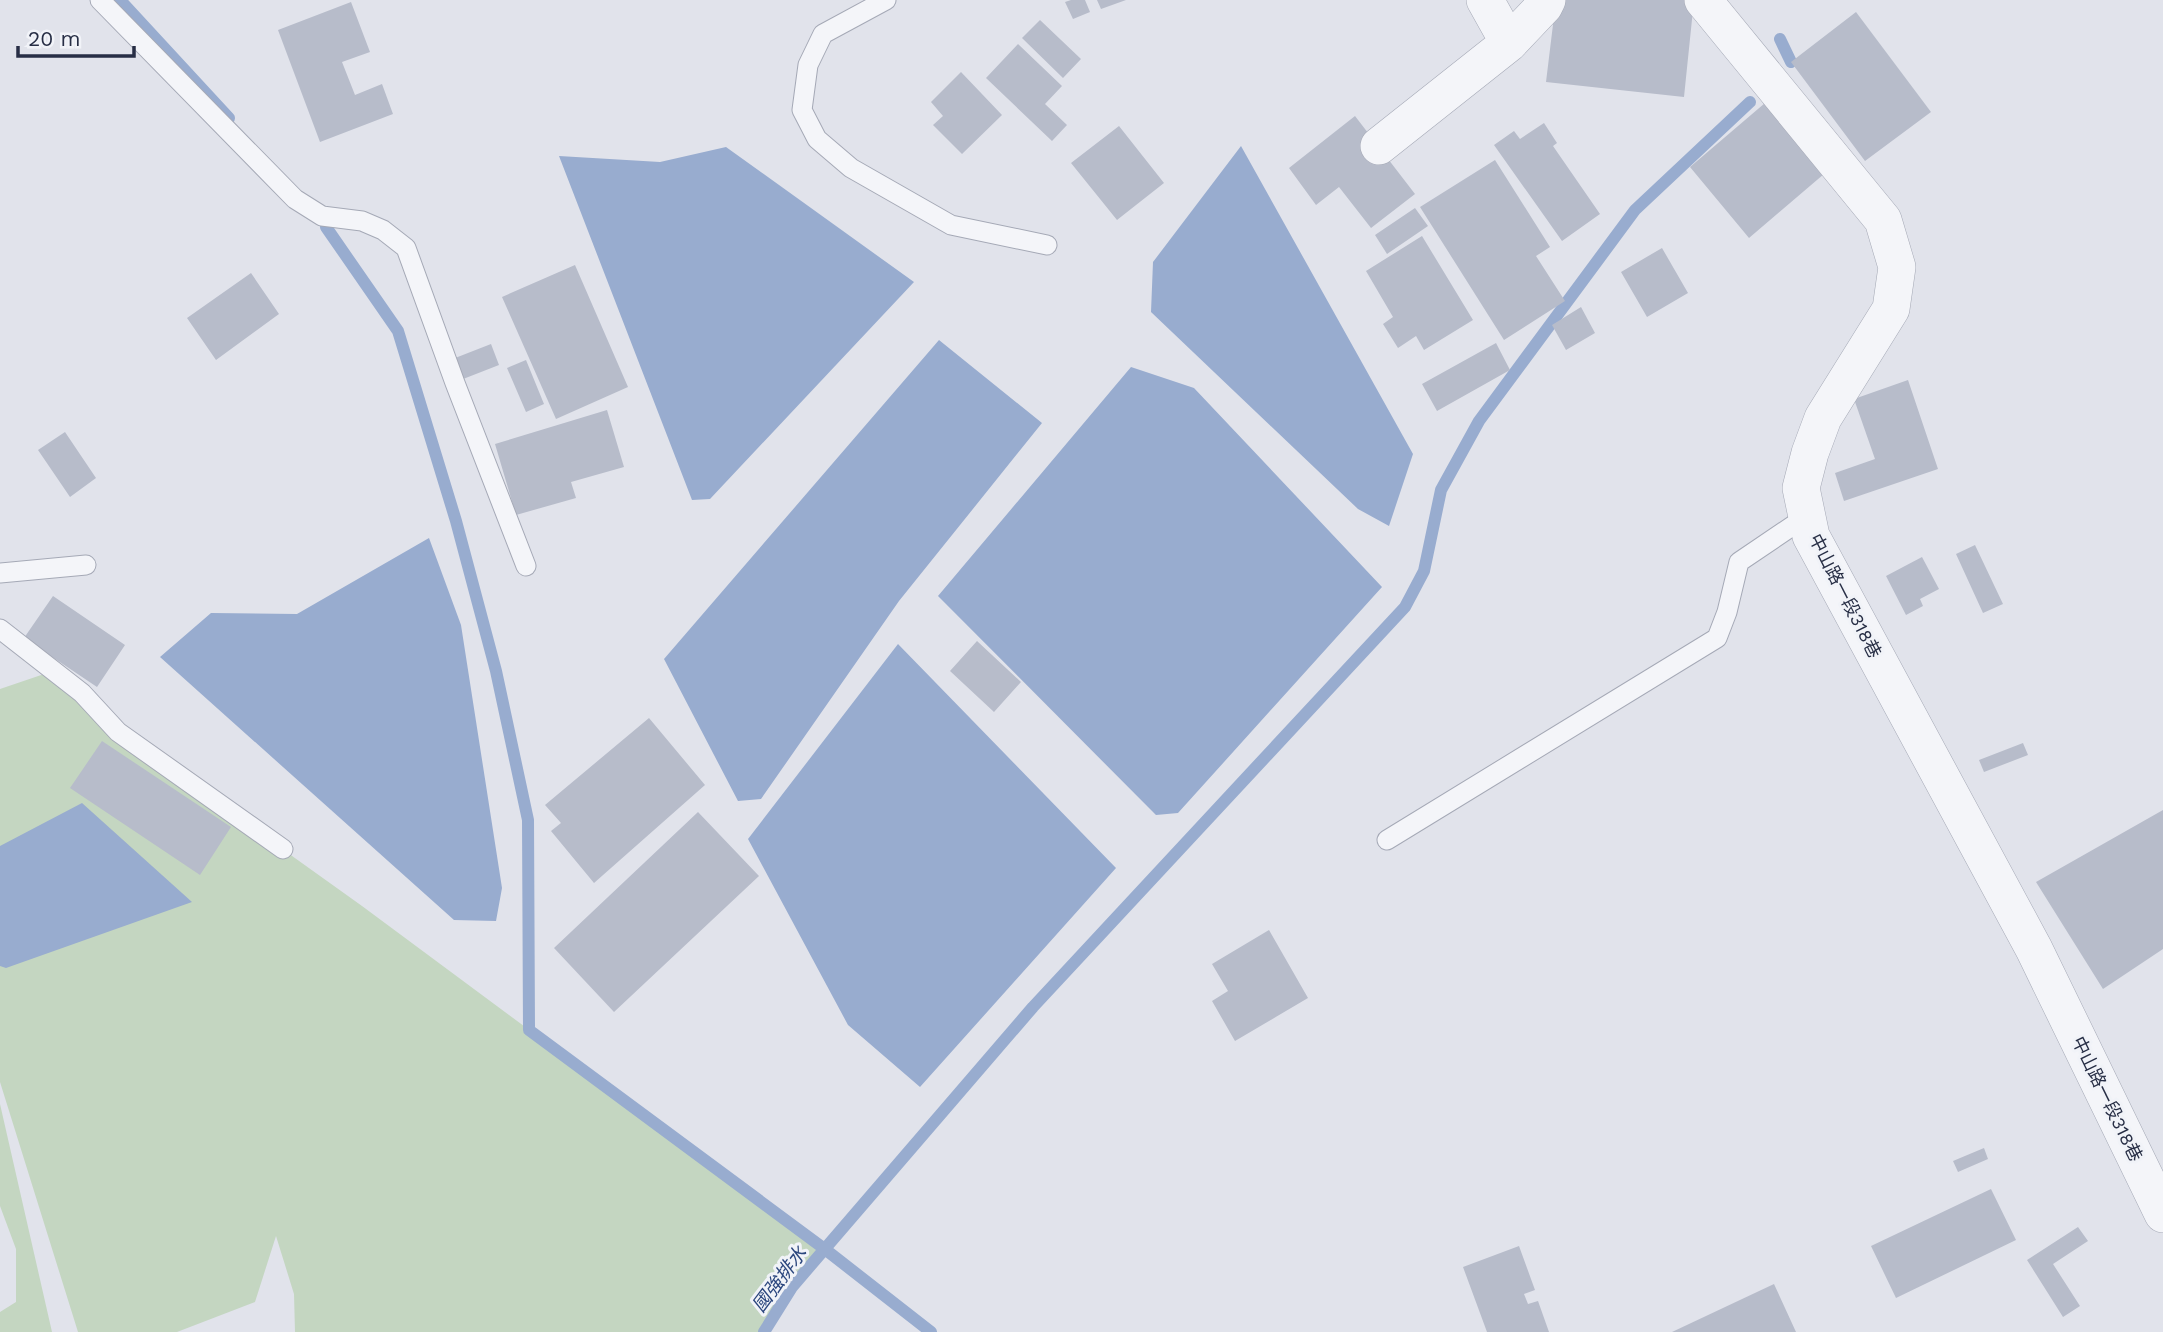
<svg xmlns="http://www.w3.org/2000/svg" width="2163" height="1332" font-family="'Work Sans','Noto Sans TC',sans-serif">
	<rect width="100%" height="100%" fill="#e1e3eb"/>
	<path fill="#c4d6c1" d="M53,671L145,751L362,906L826,1250L766,1332H295L294,1294L276,1236L255,1302L177,1332H78L0,1082V689Z
		M0,1104L52,1332H0V1312L16,1302V1249L0,1206Z"/>
	<path fill="#98accf" d="M1241,146L1413,454L1389,526L1358,509L1151,312L1153,262Z
		M726,147L914,282L710,499L692,500L559,156L660,162Z
		M939,340L1042,423L899,601L761,799L738,801L664,659Z
		M1131,367L1194,388L1382,587L1178,813L1156,815L938,596Z
		M429,538L461,625L502,888L496,921L454,920L160,657L211,613L297,614Z
		M898,644L1116,868L920,1087L848,1025L748,839Z
		M82,803L192,902L6,968L0,966V846Z"/>
	<g fill="none" stroke-linecap="round" stroke-linejoin="round">
		<path stroke="#98accf" stroke-width="12" d="M120,0L229,118
			M1780,39L1791,62
			M326,227L398,331L456,521L496,671L528,820L529,1030L826,1250L931,1332
			M764,1332L792,1287L1033,1007L1405,607L1424,571L1441,490L1479,421L1635,210L1750,102"/>
	</g>
	<path fill="#b7bcca" d="M1071,0H1085L1090,12L1073,19L1065,2Z
		M1097,0H1126L1101,9Z
		M1556,0H1694L1684,97L1546,82Z
		M351,2L370,52L342,62L355,95L382,84L393,114L320,142L278,30Z
		M1856,12L1931,112L1865,161L1791,62Z
		M1040,20L1081,59L1063,78L1022,38Z
		M1018,44L1062,86L1045,104L1067,125L1052,141L986,78Z
		M961,72L1002,115L962,154L933,125L943,116L931,102Z
		M1765,103L1824,174L1749,238L1690,167Z
		M1355,116L1415,194L1371,228L1339,187L1316,205L1289,168Z
		M1544,123L1557,143L1553,146L1600,214L1562,241L1494,145L1514,131L1520,139Z
		M1119,126L1164,183L1117,220L1071,163Z
		M1495,160L1550,247L1536,256L1565,301L1504,340L1420,207Z
		M1415,208L1428,226L1387,254L1375,235Z
		M1422,236L1473,320L1424,350L1416,336L1398,348L1383,324L1393,317L1366,271Z
		M1662,248L1688,293L1647,317L1621,272Z
		M575,265L628,387L556,419L502,297Z
		M251,273L279,314L216,360L187,318Z
		M1581,307L1595,333L1566,350L1552,325Z
		M1496,343L1510,370L1437,411L1422,384Z
		M491,344L499,365L458,381L450,360Z
		M526,360L544,404L526,412L507,368Z
		M1908,380L1938,469L1844,501L1835,473L1875,459L1854,399Z
		M607,410L624,467L571,482L576,498L516,515L495,444Z
		M65,432L96,478L70,497L38,450Z
		M1975,545L2003,604L1983,613L1956,554Z
		M1922,557L1939,589L1920,599L1923,606L1906,615L1886,576Z
		M53,596L125,645L97,687L24,638Z
		M977,641L1021,682L994,712L950,671Z
		M649,718L705,785L594,883L551,831L561,823L545,805Z
		M102,741L231,827L200,875L70,788Z
		M2023,743L2028,755L1984,772L1979,760Z
		M2163,810V949L2103,989L2036,882Z
		M698,812L759,876L614,1012L554,948Z
		M1269,930L1308,998L1235,1041L1212,1001L1228,991L1212,964Z
		M1984,1148L1988,1159L1958,1172L1953,1161Z
		M1991,1189L2016,1240L1896,1298L1871,1246Z
		M2078,1227L2088,1241L2053,1264L2080,1306L2063,1317L2027,1260Z
		M1519,1246L1535,1290L1524,1294L1528,1304L1538,1301L1549,1332H1487L1463,1267Z
		M1774,1284L1796,1332H1672Z"/>
	<g fill="none" stroke-linecap="round" stroke-linejoin="round">
		<defs>
			<path id="lane" d="M100,0L295,199L322,216L362,221L383,230L406,248L455,383L526,566
				M886,0L823,34L808,65L802,110L817,139L851,168L951,225L1047,245
				M0,573L86,565
				M0,629L82,693L118,732L283,849
				M1387,840L1717,638L1727,612L1739,562L1807,516"/>
			<path id="street" d="M1485,0L1509,43
				M1703,0L1883,220L1897,267L1891,309L1823,418L1810,453L1801,488L1811,536L2034,949L2163,1214
				M1379,146L1509,43L1544,6L1547,0"/>
		</defs>
		<use href="#lane" stroke="#a5a9b6" stroke-width="21"/>
		<use href="#street" stroke="#a5a9b6" stroke-width="38"/>
		<use href="#lane" stroke="#f4f5f9" stroke-width="19"/>
		<use href="#street" stroke="#f4f5f9" stroke-width="37"/>
	</g>
	<g text-anchor="middle" stroke-width="6" stroke-linejoin="round" paint-order="stroke">
		<g font-size="18" fill="#272e45" stroke="#f1f3f8">
			<text transform="translate(1845 596) rotate(63)" y="6">中山路一段318巷</text>
			<text transform="translate(2107 1099) rotate(64)" y="6">中山路一段318巷</text>
		</g>
		<g font-size="19" font-style="italic" fill="#2c477e" stroke="#f1f3f8">
			<text transform="translate(779 1279) rotate(-53)" y="7">國強排水</text>
		</g>
	</g>
	<path d="M18 46v10h116v-10" fill="none" stroke="#272e45" stroke-width="3.5"/>
	<text x="28" y="46" font-size="21" fill="#272e45" stroke="#f1f3f8" stroke-width="5" paint-order="stroke">20 m</text>
</svg>
